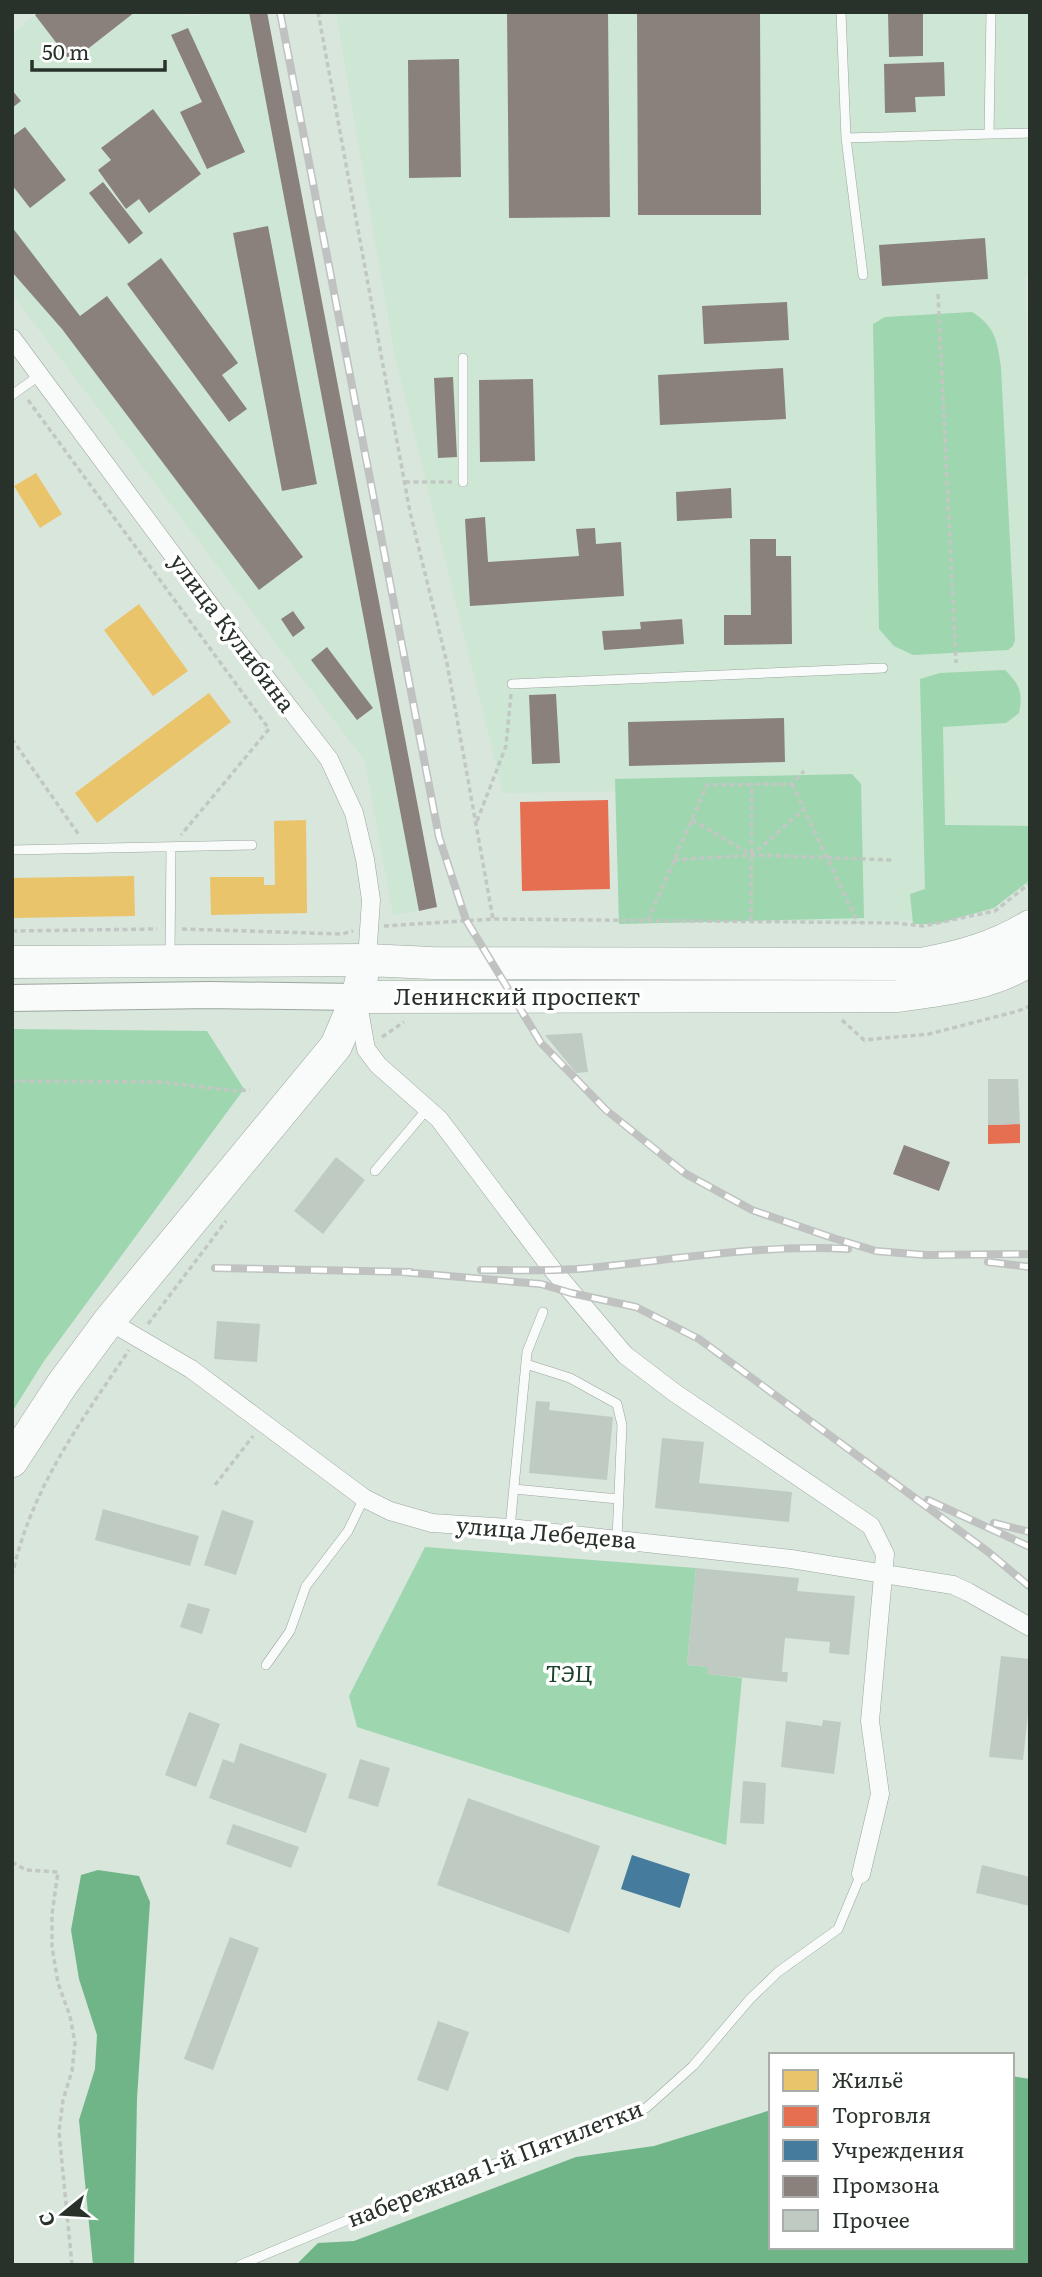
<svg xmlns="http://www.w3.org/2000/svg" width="1042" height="2277" font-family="Literata,serif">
	<rect width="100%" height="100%" fill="#d8e6dc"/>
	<path fill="#cee6d4" d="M39,12H182L186,17L231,12H267L437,907L393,915L365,761L12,294V34Z
		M336,12H1030V274L1025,275L1030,488V880L994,908L934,920L630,923L627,791L503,793L394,352Z"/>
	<path fill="#9ed6af" d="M972,312C996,327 997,341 1001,367L1015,640L1013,646L1008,650L913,655L894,646L879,629L873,324L885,317Z
		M1005,670C1020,685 1023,692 1019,713L1006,723L943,727L945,825L1030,826V880L994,908L937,924H913L910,894L925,889L920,679L940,673Z
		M852,774L861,784L864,918L619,924L615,779Z
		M12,1029L207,1031L244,1089L44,1361L12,1412Z
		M425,1547L696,1568L687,1665L708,1667V1674L742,1678L726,1845L357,1727L349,1696Z"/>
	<path fill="#70b588" d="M98,1870L139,1876L150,1902L137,2098L134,2265H93L79,2120L95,2069L97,2035L79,1979L71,1930L81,1875Z
		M1012,2076L1030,2079V2265H296L318,2243L354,2241L576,2157L654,2146L771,2110V2247H1012Z"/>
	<path fill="#e9c46a" d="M36,473L62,514L40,528L14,486Z
		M139,604L188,671L153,696L104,630Z
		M209,693L231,722L97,823L75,793Z
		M306,820L307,913L211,915L210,877H264V885H275L274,821Z
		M134,876L135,916L12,918V878Z"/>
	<path fill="#e76f51" d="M608,800L610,889L522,891L520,802Z
		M1020,1124V1143L988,1144V1125Z"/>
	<path fill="#457b9d" d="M632,1855L690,1874L680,1908L621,1889Z"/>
	<path fill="#8a817c" d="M39,12H135L71,62L35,15Z
		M249,12H267L437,907L419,911Z
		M507,12H608L610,217L509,218Z
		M637,12H760L761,215H638Z
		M888,12H923V56L889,57Z
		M188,28L245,152L207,169L180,112L202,102L171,35Z
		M459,59L461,177L409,178L408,60Z
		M944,62L945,96L915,97L916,112L885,113L884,64Z
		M12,90L21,101L12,108Z
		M153,109L201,174L149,213L139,199L126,209L98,170L111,160L101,148Z
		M25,127L66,180L30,208L12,185V133L14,135Z
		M103,182L143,233L129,244L89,193Z
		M268,226L317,484L282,491L233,233Z
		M12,227L80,316L107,296L303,557L259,590L62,329L12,272Z
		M985,238L988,279L882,286L879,245Z
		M161,258L238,363L222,375L247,409L229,422L127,284Z
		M787,302L789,340L704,344L702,306Z
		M783,368L786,419L660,425L658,375Z
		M453,377L457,457L438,458L434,378Z
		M533,379L535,461L480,462L479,380Z
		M731,488L732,518L677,521L676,492Z
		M485,517L488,562L579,556L576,529L595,528L596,544L621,542L624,596L470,606L465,519Z
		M750,539H776V556H791L792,644L724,645V615H751Z
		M293,611L305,628L293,637L281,619Z
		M682,619L684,644L604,650L602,631L641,629L640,622Z
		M327,647L373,708L357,720L311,660Z
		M556,694L560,763L532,764L529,695Z
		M784,718L785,762L629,766L628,722Z
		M904,1145L950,1162L939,1191L893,1174Z"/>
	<path fill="#bfcac2" d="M582,1033L588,1072L576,1073L545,1035Z
		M988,1079H1018L1020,1124L988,1125Z
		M336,1157L365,1180L323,1234L294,1211Z
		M217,1321L260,1324L257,1362L214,1359Z
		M536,1401L550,1402L549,1410L613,1417L607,1480L529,1473Z
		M662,1438L704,1442L699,1483L792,1492L789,1522L655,1508Z
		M103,1509L199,1536L190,1566L95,1540Z
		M222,1510L254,1521L236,1575L204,1565Z
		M696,1568L799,1578L797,1591L855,1596L849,1655L829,1653L830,1642L785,1638L782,1672H788L787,1682L707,1674L708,1667L687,1665Z
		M188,1603L210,1609L202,1634L180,1627Z
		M1001,1656L1030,1659V1695L1023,1760L989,1757Z
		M189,1712L220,1724L196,1787L165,1775Z
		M823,1720L841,1722L834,1774L781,1767L786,1721L822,1726Z
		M240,1743L327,1774L306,1833L209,1798L223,1759L234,1763Z
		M360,1759L390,1768L378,1807L348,1798Z
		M743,1781L766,1783L764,1824L740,1823Z
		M468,1798L600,1846L569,1933L437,1885Z
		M233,1824L299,1847L291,1868L226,1844Z
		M982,1865L1030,1877V1906L976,1893Z
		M230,1937L259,1948L213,2070L184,2059Z
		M438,2021L469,2032L448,2091L417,2080Z"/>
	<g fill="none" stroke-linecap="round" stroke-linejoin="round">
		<defs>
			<path id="lane" d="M841,12L846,138L863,275
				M989,134L991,12
				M846,138L1030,133
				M12,395L40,375
				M463,482V358
				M512,684L883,668
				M12,850L252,845
				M170,955L171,847
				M375,1171L428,1108
				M526,1364L570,1378L617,1404L622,1425L617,1538
				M514,1489L618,1499
				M510,1528L527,1352L543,1312
				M266,1665L290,1631L306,1586L348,1531L364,1498
				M240,2265L386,2204L646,2108L693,2066L750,1999L778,1972L838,1929L861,1874"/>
			<path id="street" d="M12,338L224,624L329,759L354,813L365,859L371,900L367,960
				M358,1004L366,1049L378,1065L439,1119L552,1269L625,1355L675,1393L871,1526L885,1554L870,1721L880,1794L861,1874
				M109,1321L191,1369L364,1498L390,1511L432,1523L510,1528L791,1559L953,1585L968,1592L1030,1627"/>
			<path id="primary" d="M12,998L209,995L357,997"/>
			<path id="highway" d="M12,962L367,960L432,963L921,964C960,957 996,947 1030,926
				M357,997L897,996C944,989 989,986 1030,960
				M12,1461L63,1383L109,1321L336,1046L357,997L362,977"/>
		</defs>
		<use href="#lane" stroke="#9ca69e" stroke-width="10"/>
		<use href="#street" stroke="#9ca69e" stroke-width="19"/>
		<use href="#primary" stroke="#9ca69e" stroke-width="28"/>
		<use href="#highway" stroke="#9ca69e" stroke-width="33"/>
		<path stroke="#c3c7c4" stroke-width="3.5" stroke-dasharray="5 3.5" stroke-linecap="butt" d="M318,12L410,512L447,663L493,919
			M938,294L956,663
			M28,400L269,729L181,835
			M405,482H452
			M12,739L79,835
			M792,784L858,923
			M692,820L752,855L804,809
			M477,821L506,746L511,694
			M674,860L752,855L893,860
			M648,920L707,785L792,784L804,771
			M751,921L752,784
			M384,926L493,919L896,923L923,926L995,911L1030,883
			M182,929L342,934L353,931
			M12,931L157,929
			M842,1020L864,1040L929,1034L1018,1011L1030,1006
			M382,1037L404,1022
			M12,1081L162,1082L235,1091L250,1090
			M148,1324L226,1221
			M215,1485L253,1436
			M12,1576C31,1488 80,1423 129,1350
			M12,1862L26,1870L58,1872L52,1914V1947L58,1983L70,2016L75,2043L72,2071L63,2100L59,2132L72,2265"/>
		<use href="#lane" stroke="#f9fbfa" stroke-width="9"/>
		<use href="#street" stroke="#f9fbfa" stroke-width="18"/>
		<use href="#primary" stroke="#f9fbfa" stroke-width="26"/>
		<use href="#highway" stroke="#f9fbfa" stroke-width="32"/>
		<defs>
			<path id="rail" d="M280,12L439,837L466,920L541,1043L606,1110L686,1174L752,1210L833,1238L876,1251L926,1255L1030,1254
				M988,1262L1030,1267
				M215,1268L411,1272
				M481,1270C513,1270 546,1271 577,1269C668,1261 757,1244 848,1249
				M402,1272L541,1284L571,1293L636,1307L699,1339L987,1551L1030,1587
				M928,1500L1030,1547
				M994,1523L1030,1532"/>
		</defs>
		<use href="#rail" stroke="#bfc2c0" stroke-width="8"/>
		<use href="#rail" stroke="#fff" stroke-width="5" stroke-dasharray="16" stroke-linecap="butt"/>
	</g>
	<g text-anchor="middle" stroke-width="7" stroke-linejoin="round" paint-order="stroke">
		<g font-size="23" fill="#28322b" stroke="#fff">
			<text transform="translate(232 633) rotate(53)" y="8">улица Кулибина</text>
			<text x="517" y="1005">Ленинский проспект</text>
			<text transform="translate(546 1533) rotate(5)" y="8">улица Лебедева</text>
			<text transform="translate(495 2164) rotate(-21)" y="8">набережная 1-й Пятилетки</text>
		</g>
		<g font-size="23" font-style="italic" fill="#1b4128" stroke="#fff">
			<text x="569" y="1682">ТЭЦ</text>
		</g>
	</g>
	<rect width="1042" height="2277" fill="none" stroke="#28322b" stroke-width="28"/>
	<rect x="769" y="2053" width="245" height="196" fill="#ffffff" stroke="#a9adaa" stroke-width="2"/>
	<rect x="783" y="2070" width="35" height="21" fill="#e9c46a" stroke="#a9adaa" stroke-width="2"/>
	<text x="832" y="2088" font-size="21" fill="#28322b">Жильё</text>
	<rect x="783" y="2106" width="35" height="21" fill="#e76f51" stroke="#a9adaa" stroke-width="2"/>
	<text x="832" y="2123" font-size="21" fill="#28322b">Торговля</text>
	<rect x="783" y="2140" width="35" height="21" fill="#457b9d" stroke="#a9adaa" stroke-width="2"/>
	<text x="832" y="2158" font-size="21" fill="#28322b">Учреждения</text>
	<rect x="783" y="2176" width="35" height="21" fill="#8a817c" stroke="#a9adaa" stroke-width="2"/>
	<text x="832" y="2193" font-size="21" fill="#28322b">Промзона</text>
	<rect x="783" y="2210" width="35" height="21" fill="#bfcac2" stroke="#a9adaa" stroke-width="2"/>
	<text x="832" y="2228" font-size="21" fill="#28322b">Прочее</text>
	<g transform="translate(63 2214) rotate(252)" stroke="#ffffff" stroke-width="5" paint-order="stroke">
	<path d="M0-5L12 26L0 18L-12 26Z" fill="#28322b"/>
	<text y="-10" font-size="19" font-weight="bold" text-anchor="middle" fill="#28322b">С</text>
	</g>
	<path d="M32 60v10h133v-10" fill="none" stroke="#28322b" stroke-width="3.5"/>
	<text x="42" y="60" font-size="21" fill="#28322b" stroke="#ffffff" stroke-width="5" paint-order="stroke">50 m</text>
</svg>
